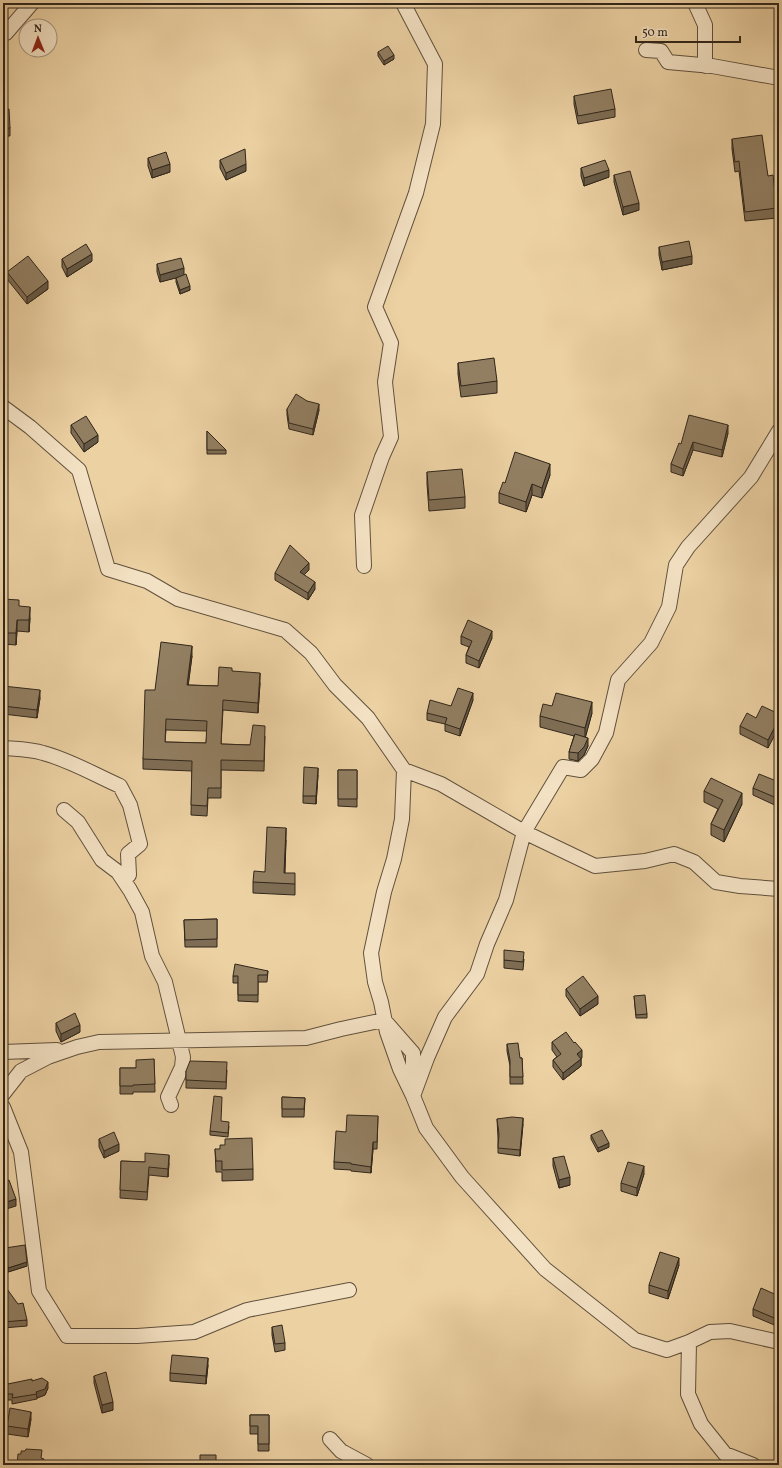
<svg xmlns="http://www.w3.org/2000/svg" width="782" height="1468" font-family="Vollkorn,serif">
	<rect width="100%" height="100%" fill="#ecd1a3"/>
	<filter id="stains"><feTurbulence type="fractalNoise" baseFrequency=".005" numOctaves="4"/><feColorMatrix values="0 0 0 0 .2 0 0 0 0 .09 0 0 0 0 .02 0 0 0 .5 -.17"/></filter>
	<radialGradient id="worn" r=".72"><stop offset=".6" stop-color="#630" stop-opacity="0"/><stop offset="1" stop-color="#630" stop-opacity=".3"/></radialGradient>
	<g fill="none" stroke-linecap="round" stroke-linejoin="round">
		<defs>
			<path id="street" d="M695,3L705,25V66
				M3,34L6,33L32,3
				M646,50L661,51L668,62L712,66L779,78
				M3,407L30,427L79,470L108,569L147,581L178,599L285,630L311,653L335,685L368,718L404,770L402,819L394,859L384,892L371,953L375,982L381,1002L387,1032L400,1069L413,1096L426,1128L462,1177L545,1269L635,1340L667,1350L689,1342L710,1332L730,1331L779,1342
				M364,566L362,515L382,457L391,437L385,382L391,343L375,307L416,193L433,124L435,64L403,3
				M3,748C16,749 31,749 43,753C70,760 95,775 120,786L130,805L140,844L128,854L129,875L118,872L130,890L142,912L152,956L165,982L183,1057L182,1067L168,1097L171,1105
				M404,770L441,784L524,832L595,866L645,861L674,854L694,862L716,882L740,886L779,889
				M64,810L78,822L102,860L118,872
				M3,1052L57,1050
				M3,1094L21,1071L48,1057L77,1047L99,1042L306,1038L341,1029L384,1020L413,1053V1085
				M413,1096L427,1058L445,1017L477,974L487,944L506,900L524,832L563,767L581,770L592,759L606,733L618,680L651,643L669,607L676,565L688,547L751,477L779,431
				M3,1107L21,1152L39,1291L67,1336H137L194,1332L247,1310L349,1290
				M689,1342L688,1394L701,1424L725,1454L753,1465
				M330,1439L341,1451L367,1465"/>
		</defs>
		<use href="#street" stroke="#60513d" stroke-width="16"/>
		<use href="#street" stroke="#f3e1c3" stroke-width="14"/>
	</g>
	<path fill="#7e6d54" stroke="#31261b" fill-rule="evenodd" d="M378,52L394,59L384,65L378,56Z
		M574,96L615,109V117L578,124L574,104Z
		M3,109L10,128V136H3Z
		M732,139L768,176L777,208V218L745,221L739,171L735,172L732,149Z
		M148,158L170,172L152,178L148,166Z
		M220,160L246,171L226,180L220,168Z
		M581,168L609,177L584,186L581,176Z
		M614,175L639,210L623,215L614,182Z
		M659,247L692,264L662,270L659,255Z
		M62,259L92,261L67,277L62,267Z
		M157,264L184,275L190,290L180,294L176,282V278L178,277L160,282L157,272Z
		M7,272L48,289L27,304L7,279Z
		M458,363L497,381V393L461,397L458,374Z
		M307,401L319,410L313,435L289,429L287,415V409Z
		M71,425L98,442L84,452L71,433Z
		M207,431L226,450V454H207Z
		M728,433L722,457L693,450L683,476L671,472V464L681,444Z
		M427,472L465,497V508L429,511L427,484Z
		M550,475L542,498L532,495L526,512L499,503V493L505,483Z
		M309,570L304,575L315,589L308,600L275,580V573Z
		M3,599L19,606L30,618L29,632L17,631L16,645L3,644Z
		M461,636L492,638L479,668L466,663V655L469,647L461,644Z
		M192,656L188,685L218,686L232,671L260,683L258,713L223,710L221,744L250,745L265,736L264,771L221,770V798H208L207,816L191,815L192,771L143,769V759L155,690ZM166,730L207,731L206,743L165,742Z
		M3,686L40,698L37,718L3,714Z
		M473,700L460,736L445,731V724L427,720V713Z
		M552,706L592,713L585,737L588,746L584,755L578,761L569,759V752L574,736L540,727V716Z
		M779,714L768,748L740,734V726L756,718Z
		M338,770H357V807L338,806Z
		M318,775L316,804L303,803V796Z
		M779,782V807L753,795V788Z
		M704,791L742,804L724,842L711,835V824L718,809L704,802Z
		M286,840L285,873L295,884V895L253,893V882L265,872Z
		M776,918H779V945H778L776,930Z
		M217,919V947H185L184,920Z
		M524,959L523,970L504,968V960Z
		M268,971L267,982H258V1002L238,1001V983H233V976Z
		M566,989L598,1004L580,1016L566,996Z
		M634,996L647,1014V1018H636Z
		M56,1023L80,1032L61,1042L56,1031Z
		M552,1042L582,1058H581V1066L563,1080L553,1067V1060L557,1057L552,1050Z
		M507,1044L520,1058H522L523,1084H510V1066L507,1051Z
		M154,1059L155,1092H133V1094H120V1068H136Z
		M227,1070L226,1089L186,1088V1071Z
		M282,1097L305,1098L304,1117H282Z
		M378,1116L377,1149H373L371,1173L351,1171V1170L334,1169V1162L346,1132Z
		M497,1119L523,1124L520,1156L498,1153V1138Z
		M229,1126L228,1137L210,1135V1131Z
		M591,1135L609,1147L598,1152L591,1139Z
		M99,1139L119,1151L104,1158L99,1147Z
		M215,1149L253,1169V1180L222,1181V1172H216Z
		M553,1158L570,1185L559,1188L553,1166Z
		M121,1161L169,1163L168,1177L149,1175L147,1200L120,1198Z
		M644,1174L637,1196L621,1191V1183Z
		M5,1248L27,1266L8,1272L5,1252Z
		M679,1265L668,1299L649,1293V1285Z
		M779,1296V1327L753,1316V1309Z
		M3,1317L27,1320V1326L3,1328Z
		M272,1327L285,1343V1350L275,1352L272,1335Z
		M208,1365L206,1384L170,1381V1373Z
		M94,1376L113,1410L102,1413L94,1383Z
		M32,1381L48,1388L45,1395L37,1398V1399L12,1404V1400H3V1385Z
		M250,1415H269V1451H258V1434H250Z
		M31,1419L28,1437L7,1434V1426Z"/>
	<path fill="#665945" stroke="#31261b" d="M394,55V59L384,65V61Z
		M170,164V172L152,178V170Z
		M246,164V171L226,180V173Z
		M609,170V177L584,186V178Z
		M639,203V210L623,215V207Z
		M92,254V261L67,277V269Z
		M692,256V264L662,270V262Z
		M184,268V276L160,282V275Z
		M48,281V289L27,304V297Z
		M190,286V290L180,294V290Z
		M319,404V410L313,435V429Z
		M728,425V433L722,457V450Z
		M98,435V442L84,452V444Z
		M693,442V450L683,476V469Z
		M550,464V475L542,498V488Z
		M532,484V495L526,512V502Z
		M309,563V570L300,579V572Z
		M315,582V589L308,600V593Z
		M30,607V618L29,632V620Z
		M17,620V631L16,645V633Z
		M492,631V638L479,668V661Z
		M192,646V656L187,695V685Z
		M260,673V683L258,713V703Z
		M40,690V698L37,718V710Z
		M473,693V700L460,736V729Z
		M592,702V713L585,739V728Z
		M779,719V727L768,748V740Z
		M588,738V746L584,755L578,761V753Z
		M318,768V775L316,804V796Z
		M742,793V804L724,842V830Z
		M286,828V840L284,884V873Z
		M598,996V1004L580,1016V1009Z
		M80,1025V1032L61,1042V1034Z
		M582,1050V1058L577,1061V1054Z
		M581,1059V1066L563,1080V1073Z
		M523,1118V1124L520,1156V1150Z
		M373,1142V1149L371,1173V1167Z
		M609,1143V1147L598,1152V1148Z
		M119,1144V1151L104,1158V1151Z
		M169,1155V1163L168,1177V1169Z
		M644,1166V1174L637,1196V1188Z
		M570,1177V1185L559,1188V1180Z
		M16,1199V1206L3,1210V1203Z
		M679,1258V1265L668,1299V1291Z
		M27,1262V1266L8,1272V1268Z
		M208,1358V1365L206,1384V1376Z
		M48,1382V1388L45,1395L37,1398L36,1392Z
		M113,1402V1410L102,1413V1405Z
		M31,1412V1419L28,1437V1429Z"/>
	<path fill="#927f62" stroke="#31261b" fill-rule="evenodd" d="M388,46L394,55L384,61L378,52Z
		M611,89L615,109L578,116L574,96Z
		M3,109H9L10,128L3,129Z
		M762,135L768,176L773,175L777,208L745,212L739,161L735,162L732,139Z
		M245,149L246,164L226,173L220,160Z
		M166,152L170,164L152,170L148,158Z
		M605,160L609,170L584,178L581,168Z
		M630,171L639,203L623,207L614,175Z
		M689,241L692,256L662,262L659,247Z
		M86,244L92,254L67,269L62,259Z
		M28,256L48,281L27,297L7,272Z
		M181,258L184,268L160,275L157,264Z
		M186,274L190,286L180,290L176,278Z
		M494,358L497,381L461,386L458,363Z
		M296,394L307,401L319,404L313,429L289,423L287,409Z
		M689,415L728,425L722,450L693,442L683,469L671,464L679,443L681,444Z
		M86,416L98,435L84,444L71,425Z
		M207,431L226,450H207Z
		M515,452L550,464L542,488L532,484L526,502L499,493L503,482L505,483Z
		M462,469L465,497L429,500L427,472Z
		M290,545L309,563L300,572L315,582L308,593L275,573Z
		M3,599L19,600V606L30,607L29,620H17L16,633H3Z
		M468,620L492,631L479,661L466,655L472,641L461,636Z
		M161,642L192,646L187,685L218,686L219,667L232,668V671L260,673L258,703L223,700L221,744L250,745L253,725L265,726L264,761L221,760V788H208L207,806L191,805L192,761L143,759L145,690H155ZM166,719L207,721L206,743L165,742Z
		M3,686L40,690L37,710L3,706Z
		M458,688L473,693L460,729L445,724L447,718L427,713L430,700L451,706Z
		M556,693L592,702L585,728L540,716L543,704L552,706Z
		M762,706L779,714V719L768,740L740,726L747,713L756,718Z
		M575,734L588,738L584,747L578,753L569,752Z
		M304,767L318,768L316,796H303Z
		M338,770H357V799H338Z
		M759,774L779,782V799L753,788Z
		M711,778L742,793L724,830L711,824L723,800L704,791Z
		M267,827L286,828L284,873H295V884L253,882L254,871L265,872Z
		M776,918H779V934H778Z
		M217,919V939L185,940L184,920Z
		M504,950L524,952L523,962L504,960Z
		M235,964L268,971L267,975H258V995H238V976H233Z
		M583,976L598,996L580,1009L566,989Z
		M645,995L647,1014L636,1015L634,996Z
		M75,1013L80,1025L61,1034L56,1023Z
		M566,1032L574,1043L575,1042L582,1050L577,1054L581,1059L563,1073L553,1060L561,1054L552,1042Z
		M518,1043L520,1058H522L523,1077H510V1060L507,1044Z
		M154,1059L155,1084L133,1085V1086H120V1068H136V1060Z
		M190,1061L227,1062L226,1082L186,1080V1071Z
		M214,1096L222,1097L221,1121L229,1122L228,1133L210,1131Z
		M282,1097L305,1098L304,1109H282Z
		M347,1115L378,1116L377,1142H373L371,1167L351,1164V1163L334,1162L336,1131L346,1132Z
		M512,1117L523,1118L520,1150L498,1148L499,1134L497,1119Z
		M602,1130L609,1143L598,1148L591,1135Z
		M114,1132L119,1144L104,1151L99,1139Z
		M252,1138L253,1169L222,1170V1161H216L215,1149H220V1145H225V1139Z
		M145,1153L169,1155L168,1169L149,1167L147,1192L120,1190L121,1161L145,1162Z
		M564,1156L570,1177L559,1180L553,1158Z
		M628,1162L644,1166L637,1188L621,1183Z
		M9,1180L16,1199L3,1203V1182Z
		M25,1245L27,1262L8,1268L5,1248Z
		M660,1252L679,1258L668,1291L649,1285Z
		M761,1288L779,1296V1320L753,1309Z
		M7,1289L18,1304L23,1303L27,1320L3,1322V1317Z
		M282,1325L285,1343L275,1344L272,1327Z
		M172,1355L208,1358L206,1376L170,1373Z
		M106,1372L113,1402L102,1405L94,1376Z
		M42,1378L48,1382L45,1389L36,1392L37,1394L12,1398L13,1394H3V1385L32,1379V1381Z
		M10,1408L31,1412L28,1429L7,1426Z
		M250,1415H269V1444H258V1426H250Z
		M26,1449L42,1450L41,1458L44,1459V1465H17L18,1454H21V1451H25Z
		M200,1455H216V1465H200Z"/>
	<rect width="782" height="1468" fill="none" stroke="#ecd1a3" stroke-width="16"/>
	<rect x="4" y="4" width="774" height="1460" fill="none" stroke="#31261b" stroke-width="2"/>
	<rect x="8" y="8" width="766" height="1452" fill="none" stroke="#31261b"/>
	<g transform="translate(38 38) rotate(359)"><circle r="19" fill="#f3e1c3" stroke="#a59680"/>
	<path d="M0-3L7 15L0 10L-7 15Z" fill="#8f2418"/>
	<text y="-6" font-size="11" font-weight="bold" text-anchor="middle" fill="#31261b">N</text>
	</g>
	<path d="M636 36v6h104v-6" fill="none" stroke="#31261b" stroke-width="2"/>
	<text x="642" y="36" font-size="12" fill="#31261b" stroke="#f3e1c3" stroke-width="3" paint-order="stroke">50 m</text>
	<rect width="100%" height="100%" filter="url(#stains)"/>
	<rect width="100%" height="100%" fill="url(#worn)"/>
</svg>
